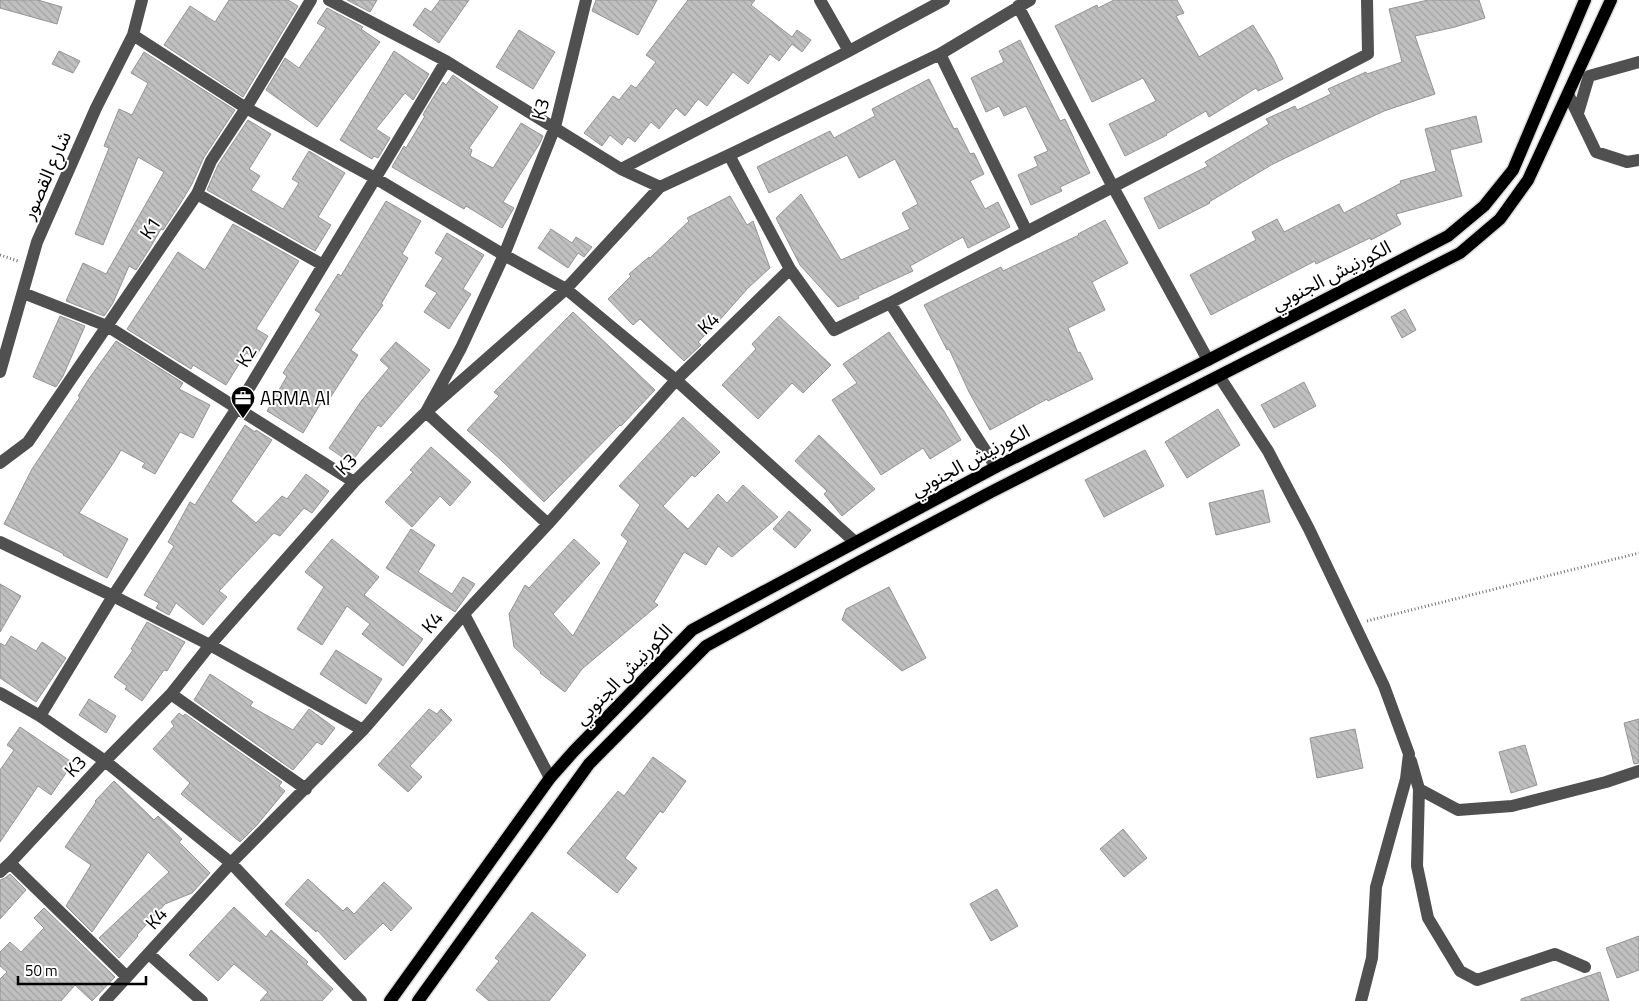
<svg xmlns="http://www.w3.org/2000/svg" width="1639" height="1001" font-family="'Titillium Web','Noto Sans Arabic',sans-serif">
	<defs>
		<pattern id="building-back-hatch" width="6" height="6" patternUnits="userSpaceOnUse" patternTransform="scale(1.25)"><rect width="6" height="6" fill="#c0c0c0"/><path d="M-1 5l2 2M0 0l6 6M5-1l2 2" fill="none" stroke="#a3a3a3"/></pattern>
	</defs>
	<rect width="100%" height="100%" fill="#fff"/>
	<path fill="url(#building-back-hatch)" stroke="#949494" d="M0,0H38L62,7L57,24L0,8Z
		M229,0H288L298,6L243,97L164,45L190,6L215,22Z
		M347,0H377L370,12Z
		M440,0H469L439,43L413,25L425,8L431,12Z
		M596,0H657L638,35L592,11Z
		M688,0H755L751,5L792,37L797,30L811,40L802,52L792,44L779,61L770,54L748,84L733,72L707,106L698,99L685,116L676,108L659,129L651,122L635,142L628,137L622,145L610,135L602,146L584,133L613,96L619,100L631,85L636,88L656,62L646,55Z
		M1114,0H1177L1184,13L1176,16L1199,57L1253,25L1273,58L1283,79L1258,91L1256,88L1209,117L1206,111L1166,134L1167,135L1125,156L1109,124L1156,101L1143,78L1092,102L1055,26L1097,5L1098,8Z
		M1428,0H1479L1485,18L1455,27L1415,36L1435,94L1384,111L1333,135L1273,164L1209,202L1210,203L1159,229L1144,198L1208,166L1205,162L1269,124L1266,119L1295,106L1297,110L1331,94L1328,89L1366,72L1367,74L1402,62L1389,9Z
		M327,8L363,27L361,29L380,42L317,127L266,90L285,58L299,68L326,28L317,23Z
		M519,30L555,52L533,89L496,67Z
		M1020,40L1060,121L1065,119L1090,173L1060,187L1062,191L1031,205L1018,175L1038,166L1034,157L1048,151L1026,106L1004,116L999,106L986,112L971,78L1004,62L999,51Z
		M59,51L80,61L73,73L52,64Z
		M394,51L429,74L413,100L405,93L376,129L390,138L378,158L374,156L372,159L340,140Z
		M144,52L235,110L204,157L192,184L180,204L163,230L161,229L150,248L136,270L129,266L113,303L104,316L66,301L83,263L106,274L164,172L138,157L103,245L75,234L109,148L104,146L119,109L132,115L148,83L131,73Z
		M453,75L498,107L469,148L472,150L470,156L493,168L521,123L543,136L540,143L503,202L514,208L502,228L466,206L464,209L392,167L404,146L406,148L425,116L423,115L425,111L443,82L446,85Z
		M929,79L954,129L957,128L970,154L974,153L984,174L970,181L985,209L998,202L1010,227L968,248L963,237L910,266L913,271L858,296L859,298L838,307L800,265L776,218L801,194L841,260L910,229L902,213L918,204L895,159L859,178L847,155L769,193L757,167L830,131L834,138L875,116L872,109Z
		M1476,116L1482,142L1450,150L1462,196L1396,214L1401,224L1371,240L1370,238L1316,264L1315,261L1211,315L1190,275L1256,240L1252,232L1277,219L1284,232L1339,204L1344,213L1401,183L1400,181L1436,171L1425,129Z
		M248,120L271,134L249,169L260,176L251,190L283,209L299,183L292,179L309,151L345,173L318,217L331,225L315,251L207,190L218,165Z
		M730,196L747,225L753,221L770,268L748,288L717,323L698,342L701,345L684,361L640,319L633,325L608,299L631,276L629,274L649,257L650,258L689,221L687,218Z
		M386,201L421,221L402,254L408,258L381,304L383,305L351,350L358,355L328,401L324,398L303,433L267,411L287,376L283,373L321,314L315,310L338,274L341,276Z
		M1105,220L1128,263L1092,282L1105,310L1068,328L1078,353L1080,352L1093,379L1048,401L1047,399L990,430L969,392L949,349L947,350L924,305L1001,267L1003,271L1079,235L1078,234Z
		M233,224L299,261L256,329L268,336L255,358L246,353L226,385L193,365L191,369L127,329L178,252L205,270Z
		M551,229L572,243L576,237L592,247L584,257L578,253L568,268L538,248Z
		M447,233L484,255L463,289L471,294L449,329L424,312L437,293L425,286L443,258L435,253Z
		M1405,309L1416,330L1402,338L1391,317Z
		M573,312L655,390L621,426L620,425L544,502L500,459L467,430L499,396L494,392Z
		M60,316L85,326L63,376L56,387L33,377Z
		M779,316L831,365L803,393L792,383L758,419L722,385L756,349L752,344Z
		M889,332L944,411L961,440L930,459L923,448L881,475L832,400L857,383L843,364Z
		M116,341L183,383L179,389L210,405L193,438L180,432L155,474L142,467L145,463L121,450L114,462L79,513L128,539L107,578L63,555L64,554L4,524L32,469L80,397L78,396L88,380Z
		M396,342L430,370L381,427L378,425L351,463L329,448L362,400L389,368L380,360Z
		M1304,382L1316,406L1274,428L1261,405Z
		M1218,409L1240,445L1187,478L1165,442Z
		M683,417L720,452L695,477L692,475L663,506L688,529L718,494L727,503L743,485L778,517L732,557L718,546L706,565L684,552L654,602L658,605L582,669L565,692L540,673L541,672L514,647L509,614L525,585L529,588L574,539L600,563L553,614L573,636L628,541L621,535L640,505L619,486Z
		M245,425L255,432L256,430L272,440L231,501L256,523L282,496L287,499L306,474L329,491L312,513L304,508L280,536L274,533L219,591L227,597L203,625L176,603L169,615L156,608L159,603L144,595L174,546L168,542L190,502L195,505Z
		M819,435L875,489L842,516L824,494L827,491L795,461Z
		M431,447L471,482L450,506L440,496L412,527L385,502L413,472L410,470Z
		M1145,450L1164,486L1104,517L1085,480Z
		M1263,490L1270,522L1216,535L1209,503Z
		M789,511L811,530L795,548L773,529Z
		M411,529L435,545L418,572L452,594L463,577L475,584L455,612L386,568Z
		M332,539L379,577L364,595L423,639L403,666L362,634L370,624L347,606L322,645L297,629L324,587L305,572Z
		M0,584L21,596L0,632Z
		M889,587L926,658L902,671L842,620L846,609Z
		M147,622L185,642L167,671L164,670L142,701L125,689L127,686L114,677L133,650L131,649Z
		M11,636L36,651L42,642L66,658L36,702L0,678V643L5,646Z
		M336,650L382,679L366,704L320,674Z
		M210,674L253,702L250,706L293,730L309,709L335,728L322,745L317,742L293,770L194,700Z
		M89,699L116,716L106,733L79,715Z
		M429,709L437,714L441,709L452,720L410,766L422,777L408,792L378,765Z
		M179,713L183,716L185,714L282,782L279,786L285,791L257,825L240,842L181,794L190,783L153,749L174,726L171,722Z
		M1639,719V763L1634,764L1624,723Z
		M20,727L73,763L51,795L38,786L0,842V770L14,750L7,745Z
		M1355,729L1363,768L1317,778L1310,738Z
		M1525,745L1537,785L1511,793L1499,752Z
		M653,757L686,781L663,813L660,811L625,858L637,868L617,893L567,853L618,791L624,796Z
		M114,781L154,820L158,816L182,839L179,842L210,873L192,893L165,904L137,935L138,936L119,958L99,938L169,872L148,852L92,932L66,906L91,865L65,847L96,802L95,801Z
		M1123,829L1147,858L1124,877L1100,849Z
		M10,874L26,890L0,919V880L5,878Z
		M308,879L343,911L347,907L354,914L384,882L412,908L391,931L383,923L345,960L317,930L316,932L285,904Z
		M997,889L1018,926L991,941L970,904Z
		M234,907L266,937L271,930L308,962L306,964L333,989L322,1001H260L268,992L234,964L218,981L189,955Z
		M44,908L115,977L92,1001L75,985L61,1001H0V979L7,972L0,966V952L10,942L21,952L44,928L34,918Z
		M532,912L586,955L549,1001H489L476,990L499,961L495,958Z
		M1639,936V970L1617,978L1606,948Z
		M1600,972L1609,1001H1521V999Z"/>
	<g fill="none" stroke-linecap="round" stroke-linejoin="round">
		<defs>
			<path id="major" d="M390,1001L550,778L574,751L692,630L996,467L1208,360L1448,236L1484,206L1513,170L1585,0
				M418,1001L589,764L706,646L859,562L991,492L1460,253L1500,219L1528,180L1611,0"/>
		</defs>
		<use href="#major" stroke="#dbdbdb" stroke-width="15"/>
		<path stroke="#727272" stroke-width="3" stroke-dasharray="1 2.5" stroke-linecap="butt" d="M0,255L18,261
			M1367,621L1639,553"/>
		<path stroke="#505050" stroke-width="12" d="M329,0L446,61L621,169L660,187L729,155L790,269L834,330L890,303L1368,54L1367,0
			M820,0L849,51
			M1018,6L1113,187L1208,360
			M133,35L246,108L375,178L504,255L566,289L676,380L855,542
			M940,54L1027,232
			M1568,94L1596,152L1627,162L1639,160
			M1578,113L1589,76L1639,62
			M729,155L940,54L1030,0
			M621,169L849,51L944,0
			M197,194L323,265
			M23,293L107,326L354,482
			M890,303L996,467
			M0,372L37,242L96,108L133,35L142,0
			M1219,376L1268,451L1309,529L1384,686L1409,754L1406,779L1376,887L1372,958L1361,1001
			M0,463L28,442L197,194L211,161L246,108L311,0
			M548,524L426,412L566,289L660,187
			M0,542L113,596L210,645L363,730
			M464,614L550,778
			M0,693L40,716L105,761L231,863L361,1001
			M171,694L306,789
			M40,716L113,596L237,408L446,61
			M1411,761L1419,789L1417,866L1428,918L1460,971L1477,980L1555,954L1585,967
			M1419,789L1458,810L1512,806L1606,782L1639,771
			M10,863L127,977
			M0,872L10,863L105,761L171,694L210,645L354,482L426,412L461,348L504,255L555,127L586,0
			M149,954L202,1001
			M105,1001L231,863L363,730L464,614L548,524L676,380L790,269"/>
		<use href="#major" stroke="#000" stroke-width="12"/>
	</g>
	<defs>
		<symbol id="office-pin" viewBox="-11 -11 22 30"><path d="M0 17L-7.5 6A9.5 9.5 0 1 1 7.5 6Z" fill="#000" stroke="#fff"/><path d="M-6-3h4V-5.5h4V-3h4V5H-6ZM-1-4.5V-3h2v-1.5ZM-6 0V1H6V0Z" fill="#fff"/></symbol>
	</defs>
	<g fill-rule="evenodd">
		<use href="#office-pin" x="229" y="384" width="28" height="38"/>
	</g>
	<g text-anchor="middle" stroke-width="4" stroke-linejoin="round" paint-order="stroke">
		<g font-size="19" fill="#000" stroke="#fff">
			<text transform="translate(540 109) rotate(-75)" y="7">K3</text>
			<text transform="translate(46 175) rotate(-66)" y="7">شارع القصور</text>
			<text transform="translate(150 228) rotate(-56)" y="7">K1</text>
			<text transform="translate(1331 275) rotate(-27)" y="7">الكورنيش الجنوبي</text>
			<text transform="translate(708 323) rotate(-44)" y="7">K4</text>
			<text transform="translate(246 356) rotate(-59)" y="7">K2</text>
			<text transform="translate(970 460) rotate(-28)" y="7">الكورنيش الجنوبي</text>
			<text transform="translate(346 464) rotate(-46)" y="7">K3</text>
			<text transform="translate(432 622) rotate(-49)" y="7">K4</text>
			<text transform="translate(623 674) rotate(-46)" y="7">الكورنيش الجنوبي</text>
			<text transform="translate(75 766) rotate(-47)" y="7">K3</text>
			<text transform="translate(156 918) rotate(-48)" y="7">K4</text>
		</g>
		<g font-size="19" fill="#000" stroke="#fff" text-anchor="start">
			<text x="260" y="405">ARMA AI</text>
		</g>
	</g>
	<path d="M18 976v8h128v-8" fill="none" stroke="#000000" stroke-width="2.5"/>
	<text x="25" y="976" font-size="15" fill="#000000" stroke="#ffffff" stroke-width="4" paint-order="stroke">50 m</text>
</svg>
